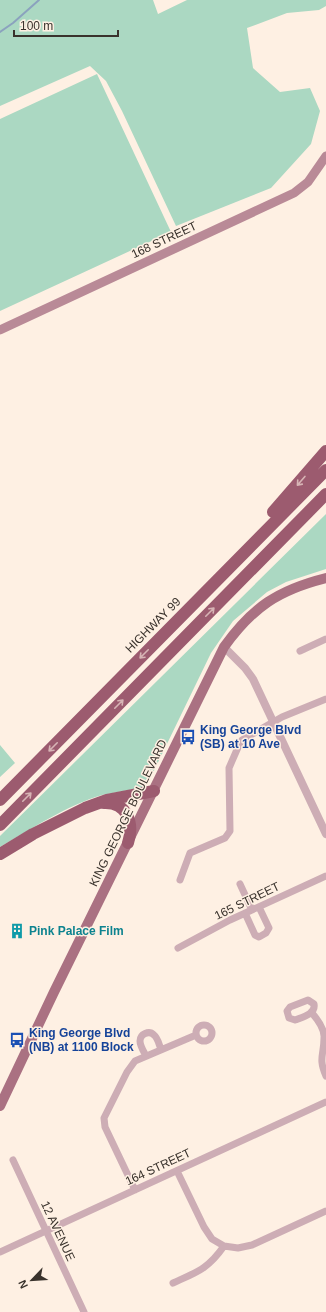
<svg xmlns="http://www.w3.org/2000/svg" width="326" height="1312" font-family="Helvetica,sans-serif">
	<rect width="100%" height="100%" fill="#fef0e3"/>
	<path fill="#abd8c2" d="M0,0H153L158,14L187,0H326V6L319,10L287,13L247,28L253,68L280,92L310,88L320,111L311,144L271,188L176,226L122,111L106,81L90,66L0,106Z
		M97,74L171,232L0,311V119Z
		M326,514V569L286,582L267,592L233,621L211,653L149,781L145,787C131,790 116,792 102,795C68,805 31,829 0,847V836Z
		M0,745L15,763L0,777Z"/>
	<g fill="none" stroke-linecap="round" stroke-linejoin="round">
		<path stroke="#8ba2be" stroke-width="2" d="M0,32L13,23L39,0"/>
		<path stroke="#cdadb5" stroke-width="7" d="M300,651L326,639
			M180,880L190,853L225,838L230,831L229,768L239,745L242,740L282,717L326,699
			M240,884L252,910
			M245,913L255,935L259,937L266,933L269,928L259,907
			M178,948L230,920L326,876
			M308,1000L314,1004C316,1014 303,1017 295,1020L289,1018L287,1011L290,1007Z
			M312,1013C318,1020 325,1029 324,1038C324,1055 318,1058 326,1076
			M196 1033a8 8 0 1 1 16 0a8 8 0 1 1-16 0Z
			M146,1056C144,1052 140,1046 140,1041C140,1034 149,1030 154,1035C158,1038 159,1045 161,1049
			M13,1160L84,1312
			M177,1171L204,1227L212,1239L224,1246L238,1248L252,1245L326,1211
			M135,1190L105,1127L104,1118L127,1072L135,1061L196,1035
			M0,1252L326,1102
			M173,1283C197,1272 208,1269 224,1246"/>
		<path stroke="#cdadb5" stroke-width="8" d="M224,647L245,668L253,679L326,834"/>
		<path stroke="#b98a97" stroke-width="9" d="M0,330L294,193L308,182L326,156"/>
		<path stroke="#aa7182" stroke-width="10" d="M0,1106L54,992L224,647C253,607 278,590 326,578"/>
		<path stroke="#9c5b6f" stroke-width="12" d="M273,512L326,451
			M0,800L326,470
			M104,803C128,802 134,824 128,843
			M0,825L326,494
			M0,854L33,834L85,808L107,800L154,791"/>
	</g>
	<defs><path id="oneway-shaft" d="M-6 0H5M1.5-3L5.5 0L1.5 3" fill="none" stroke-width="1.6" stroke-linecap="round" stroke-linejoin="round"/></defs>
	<g stroke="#d7b4b5">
		<use href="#oneway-shaft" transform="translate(301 481) rotate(131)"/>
		<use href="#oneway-shaft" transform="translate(210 612) rotate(-45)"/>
		<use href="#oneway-shaft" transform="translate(144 654) rotate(135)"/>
		<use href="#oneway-shaft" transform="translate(119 704) rotate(-45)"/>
		<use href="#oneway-shaft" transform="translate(53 747) rotate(135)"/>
		<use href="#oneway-shaft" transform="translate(27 797) rotate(-45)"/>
	</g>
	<defs>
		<symbol id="bus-bare" viewBox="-9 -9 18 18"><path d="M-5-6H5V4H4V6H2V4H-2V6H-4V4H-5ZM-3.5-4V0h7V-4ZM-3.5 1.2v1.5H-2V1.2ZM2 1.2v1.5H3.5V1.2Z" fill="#1a4fb4" stroke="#fef0e3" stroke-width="2.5" paint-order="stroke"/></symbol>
		<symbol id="building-bare" viewBox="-9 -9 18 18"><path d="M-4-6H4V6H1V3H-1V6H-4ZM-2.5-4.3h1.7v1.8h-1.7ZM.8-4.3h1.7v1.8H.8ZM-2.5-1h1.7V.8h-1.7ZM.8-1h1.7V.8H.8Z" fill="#0f9aa8" stroke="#fef0e3" stroke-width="2.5" paint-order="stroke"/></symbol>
	</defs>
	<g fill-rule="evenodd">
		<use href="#bus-bare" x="177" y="726" width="22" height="22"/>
		<use href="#building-bare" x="6" y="920" width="22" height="22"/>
		<use href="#bus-bare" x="6" y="1029" width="22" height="22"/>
	</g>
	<g text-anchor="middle" stroke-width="3" stroke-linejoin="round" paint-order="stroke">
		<g font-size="12" fill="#39322c" stroke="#fef0e3">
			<text transform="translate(164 240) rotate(-25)" y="4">168 STREET</text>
			<text transform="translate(153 625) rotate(-45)" y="4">HIGHWAY 99</text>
			<text transform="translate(128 813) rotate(-64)" y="4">KING GEORGE BOULEVARD</text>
			<text transform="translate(247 901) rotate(-26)" y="4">165 STREET</text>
			<text transform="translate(158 1167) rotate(-25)" y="4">164 STREET</text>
			<text transform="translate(58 1231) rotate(65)" y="4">12 AVENUE</text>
		</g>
		<g font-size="12" font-weight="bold" fill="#164399" stroke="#fef0e3" text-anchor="start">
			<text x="200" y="734">King George Blvd<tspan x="200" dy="14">(SB) at 10 Ave</tspan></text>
			<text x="29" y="1037">King George Blvd<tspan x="29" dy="14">(NB) at 1100 Block</tspan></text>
		</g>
		<g font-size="12" font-weight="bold" fill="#0d838f" stroke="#fef0e3" text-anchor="start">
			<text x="29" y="935">Pink Palace Film</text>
		</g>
	</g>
	<g transform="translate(32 1280) rotate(245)" stroke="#fef0e3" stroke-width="3" paint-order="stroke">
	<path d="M0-3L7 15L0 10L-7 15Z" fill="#39322c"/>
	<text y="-6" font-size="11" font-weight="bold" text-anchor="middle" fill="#39322c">N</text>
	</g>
	<path d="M14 30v6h104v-6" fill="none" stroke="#39322c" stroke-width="2"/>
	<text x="20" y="30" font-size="12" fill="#39322c" stroke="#fef0e3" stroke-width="3" paint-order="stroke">100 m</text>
</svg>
